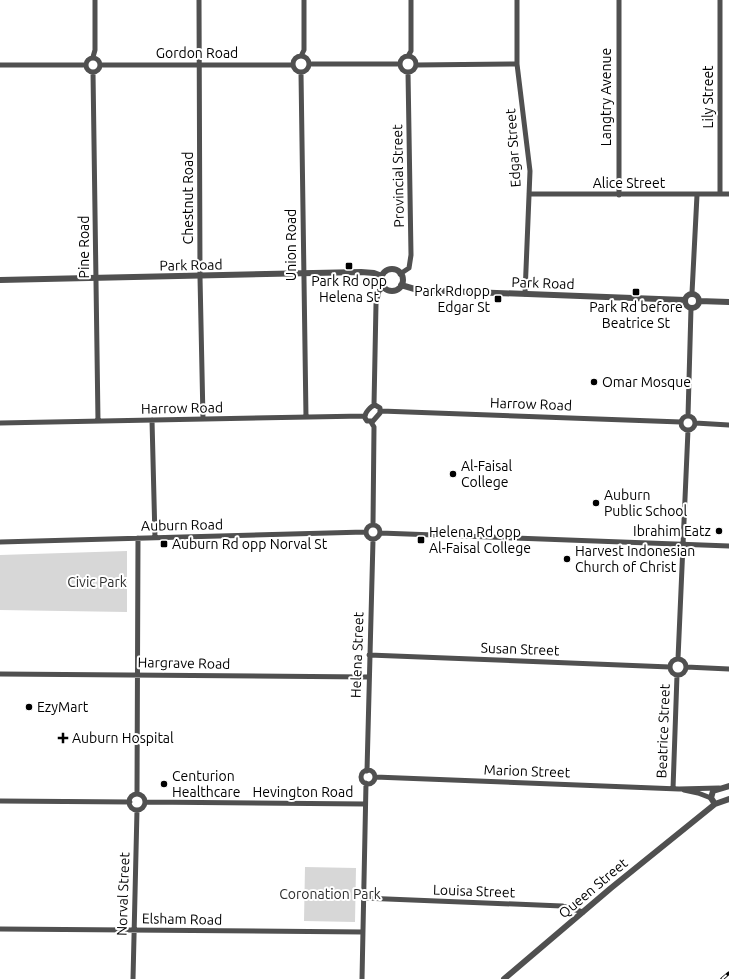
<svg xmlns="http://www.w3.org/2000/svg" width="729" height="979" font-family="Ubuntu,sans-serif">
	<rect width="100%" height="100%" fill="#fff"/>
	<path fill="#d7d7d7" d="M127,551V612L0,610V555Z
		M305,867L356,868L355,922L304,921Z"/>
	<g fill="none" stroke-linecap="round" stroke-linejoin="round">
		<path stroke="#505050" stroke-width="5" d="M199,0L200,277L203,419
			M517,0V64L530,171L525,294
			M619,0V195
			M720,0V194
			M293 64a8 8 0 1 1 16 0a8 8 0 1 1-16 0Z
			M400 64a8 8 0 1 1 16 0a8 8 0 1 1-16 0Z
			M301,56L304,50V0
			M408,56L411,51V0
			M93,57L95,50V0
			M86 65a7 7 0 1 1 14 0a7 7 0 1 1-14 0Z
			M309,64H400
			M0,65H86
			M100,65H293
			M416,65L517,64
			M93,72L98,421
			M301,73L306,417
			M529,194H729
			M400,274L409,268L411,255L408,72
			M692,293L697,195
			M374,405L376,304L379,291L384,287
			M375,405L380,408V413L373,421H367L365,418C364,413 371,406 375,405Z
			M381,411L681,422
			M688,416L691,308
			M681 423a7 7 0 1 1 14 0a7 7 0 1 1-14 0Z
			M152,420L155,538
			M371,422L374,427L373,525
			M0,423L364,416
			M695,423L729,425
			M366 532a7 7 0 1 1 14 0a7 7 0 1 1-14 0Z
			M380,533L729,546
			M0,542L365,532
			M369,655L670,667
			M670 667a8 8 0 1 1 16 0a8 8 0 1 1-16 0Z
			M678,659L688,430
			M686,667L729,669
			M0,674L368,677
			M361 777a7 7 0 1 1 14 0a7 7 0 1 1-14 0Z
			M367,771L373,540
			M375,777L679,789L719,788
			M673,789L677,675
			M684,790L698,793L711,798
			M137,794L138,538
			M129 802a8 8 0 1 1 16 0a8 8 0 1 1-16 0Z
			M0,801L130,802
			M145,802L365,804
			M363,898L562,906L583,912
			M0,929L363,932
			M133,979L137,810
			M362,979L366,783"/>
		<path stroke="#505050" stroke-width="6" d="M381 280a11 11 0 1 1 22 0a11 11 0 1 1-22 0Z
			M0,280L361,272L374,273L382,276
			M401,285L418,290L685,300
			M685 301a7 7 0 1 1 14 0a7 7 0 1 1-14 0Z
			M699,301L729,302
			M729,786L713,791L711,798L715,804L729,799
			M504,979L611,888L715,804"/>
		<defs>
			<path id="rail" d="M722,979L729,973"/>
		</defs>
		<use href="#rail" stroke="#000" stroke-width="3.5"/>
		<use href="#rail" stroke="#fff" stroke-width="2" stroke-dasharray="6" stroke-linecap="butt"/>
	</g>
	<g fill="#000" stroke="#fff" stroke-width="1.5">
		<rect x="345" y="262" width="8" height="8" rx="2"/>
		<rect x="632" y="288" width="8" height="8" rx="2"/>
		<rect x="494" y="295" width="8" height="8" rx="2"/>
		<circle cx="594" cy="382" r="4"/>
		<circle cx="453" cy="474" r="4"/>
		<circle cx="596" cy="503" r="4"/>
		<circle cx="719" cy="531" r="4"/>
		<rect x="417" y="536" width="8" height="8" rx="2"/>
		<rect x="160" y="540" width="8" height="8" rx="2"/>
		<circle cx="567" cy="559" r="4"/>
		<circle cx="29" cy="707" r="4"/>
		<path d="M61 732h4v4h4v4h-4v4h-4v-4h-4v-4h4z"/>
		<circle cx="164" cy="784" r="4"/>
	</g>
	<g text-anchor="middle" stroke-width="4" stroke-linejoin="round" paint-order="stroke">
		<g font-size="14" fill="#000" stroke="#fff">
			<text x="197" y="58">Gordon Road</text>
			<text transform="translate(606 97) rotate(-90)" y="5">Langtry Avenue</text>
			<text transform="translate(708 97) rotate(-90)" y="5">Lily Street</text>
			<text transform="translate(513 148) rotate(-94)" y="5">Edgar Street</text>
			<text transform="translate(398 176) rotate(-91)" y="5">Provincial Street</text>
			<text x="629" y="188">Alice Street</text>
			<text transform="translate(188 198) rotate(-90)" y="5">Chestnut Road</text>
			<text transform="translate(291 245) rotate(-90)" y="5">Union Road</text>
			<text transform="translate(84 247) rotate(-90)" y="5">Pine Road</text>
			<text transform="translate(191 265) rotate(-1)" y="5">Park Road</text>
			<text transform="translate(543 283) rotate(2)" y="5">Park Road</text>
			<text transform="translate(531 404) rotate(2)" y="5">Harrow Road</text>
			<text transform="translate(182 408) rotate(-1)" y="5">Harrow Road</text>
			<text transform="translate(182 525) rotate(-1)" y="5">Auburn Road</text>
			<text transform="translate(520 649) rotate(2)" y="5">Susan Street</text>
			<text transform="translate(357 655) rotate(-88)" y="5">Helena Street</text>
			<text transform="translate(184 663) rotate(1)" y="5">Hargrave Road</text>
			<text transform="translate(663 731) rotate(-88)" y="5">Beatrice Street</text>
			<text transform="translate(527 771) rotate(2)" y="5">Marion Street</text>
			<text x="303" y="797">Hevington Road</text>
			<text transform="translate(593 888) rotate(-40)" y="5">Queen Street</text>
			<text transform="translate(474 891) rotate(2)" y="5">Louisa Street</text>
			<text transform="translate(123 894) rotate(-88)" y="5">Norval Street</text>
			<text transform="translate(182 919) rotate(1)" y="5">Elsham Road</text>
		</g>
		<g font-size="14" fill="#000" stroke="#fff" text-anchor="start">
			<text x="349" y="286" text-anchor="middle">Park Rd opp<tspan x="349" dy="16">Helena St</tspan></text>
			<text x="490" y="296" text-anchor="end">Park Rd opp<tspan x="490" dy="16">Edgar St</tspan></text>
			<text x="636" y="312" text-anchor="middle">Park Rd before<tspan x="636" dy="16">Beatrice St</tspan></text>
			<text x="602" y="387">Omar Mosque</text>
			<text x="461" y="471">Al-Faisal<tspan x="461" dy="16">College</tspan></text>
			<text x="604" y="500">Auburn<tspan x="604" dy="16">Public School</tspan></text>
			<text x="711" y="536" text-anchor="end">Ibrahim Eatz</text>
			<text x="429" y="537">Helena Rd opp<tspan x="429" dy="16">Al-Faisal College</tspan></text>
			<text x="172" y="549">Auburn Rd opp Norval St</text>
			<text x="575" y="556">Harvest Indonesian<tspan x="575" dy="16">Church of Christ</tspan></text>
			<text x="37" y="712">EzyMart</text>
			<text x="72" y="743">Auburn Hospital</text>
			<text x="172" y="781">Centurion<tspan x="172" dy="16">Healthcare</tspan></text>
		</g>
		<g font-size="14" fill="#2e2e2e" stroke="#fff">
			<text x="97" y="587">Civic Park</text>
			<text x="330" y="899">Coronation Park</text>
		</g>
	</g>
</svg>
